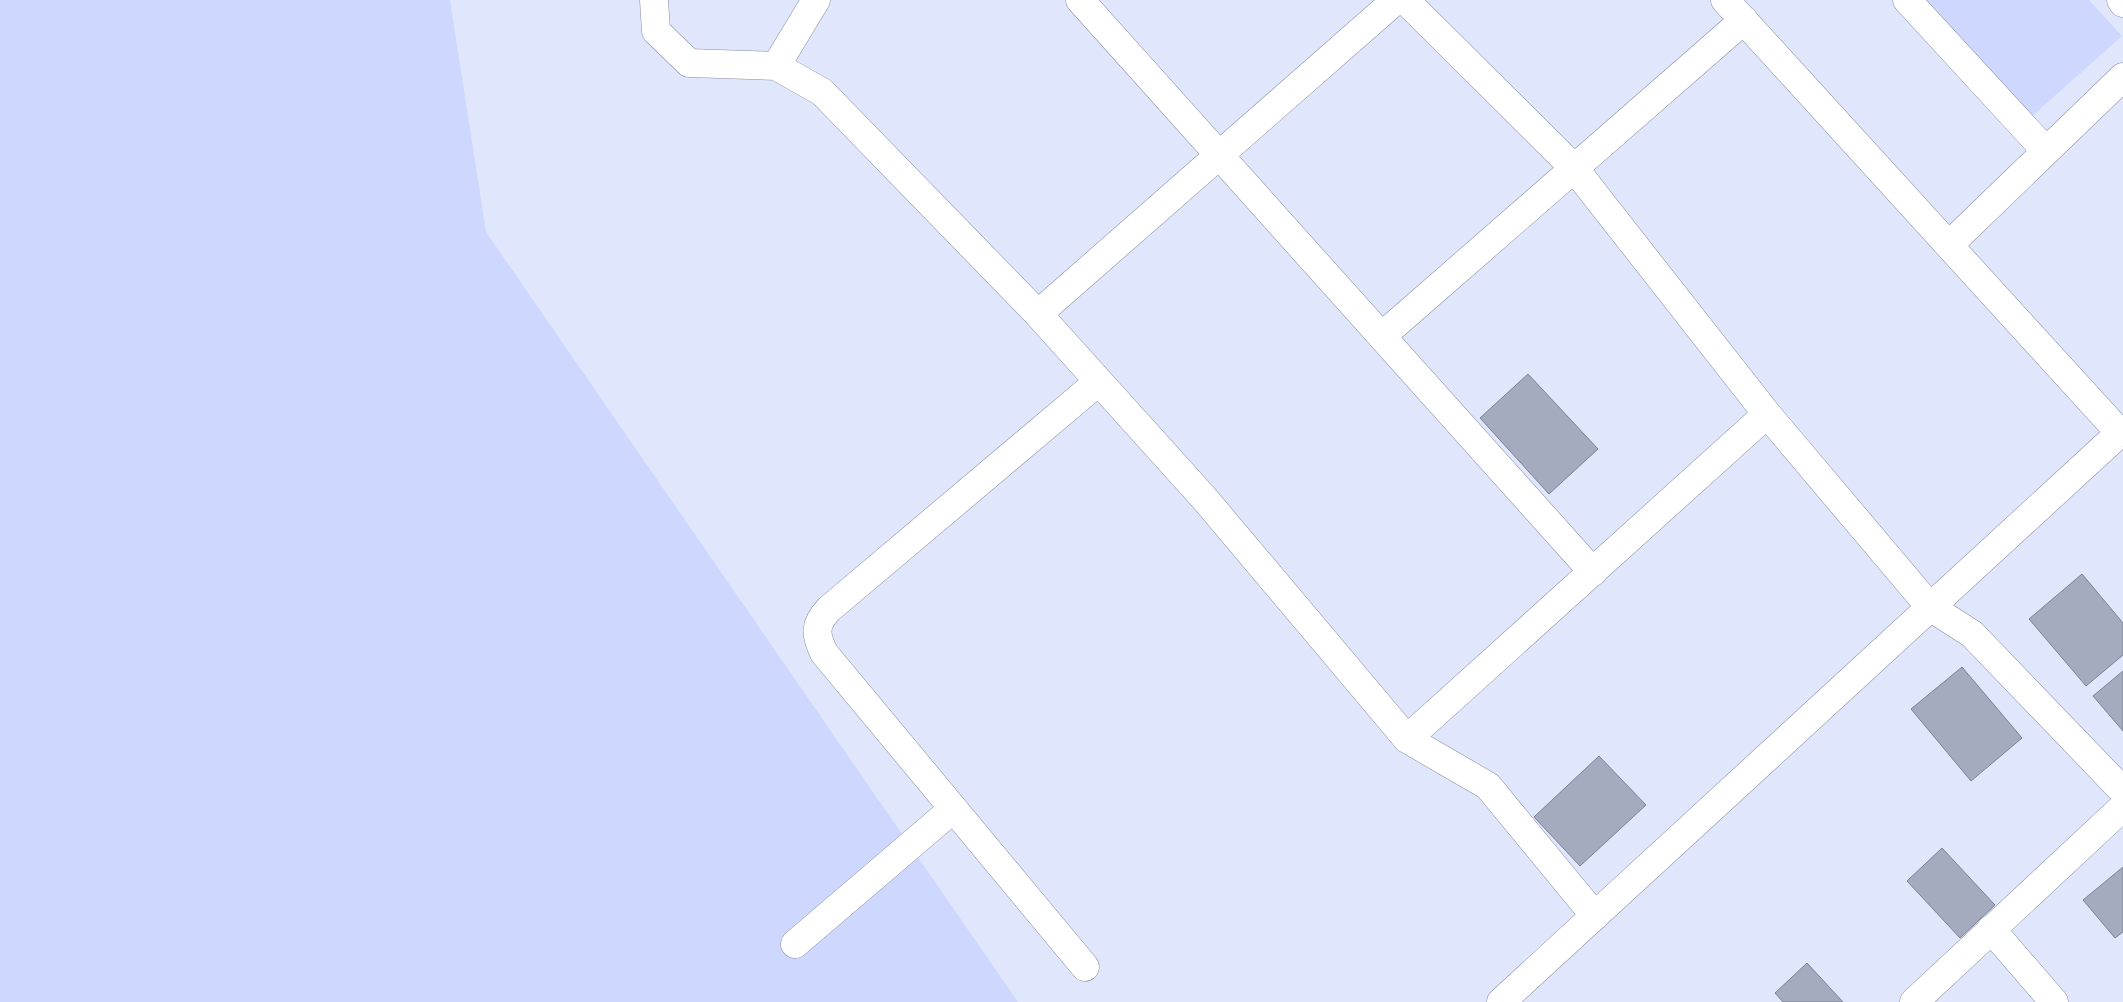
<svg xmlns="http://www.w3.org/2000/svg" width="2123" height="1002" font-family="Rubik,sans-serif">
	<rect width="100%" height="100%" fill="#e0e6fc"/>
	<path fill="#ced8ff" d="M0,0H450L486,232L1018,1002H0Z
		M1901,0H2089L2122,36L2021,126Z"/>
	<path fill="#a5abbf" stroke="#7d8295" d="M1528,374L1598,449L1549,494L1480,418Z
		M2082,574L2123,623V655L2086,686L2029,619Z
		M1962,667L2022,738L1971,781L1911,709Z
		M2123,671V731L2093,696Z
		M1599,756L1646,805L1580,866L1534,817Z
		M1942,848L1995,905L1960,938L1907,881Z
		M2123,867V932L2115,938L2083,900Z
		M1807,963L1843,1002H1783L1775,993Z"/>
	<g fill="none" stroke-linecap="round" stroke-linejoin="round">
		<defs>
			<path id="street" d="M654,0L656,31L689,63L776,66L822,92L1038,314L1204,498L1407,739L1488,786L1595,916
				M1080,0L1593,572
				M1405,0L1574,168L1767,414L1930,607L1972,634L2123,791
				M1725,0L2120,433
				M1907,0L2046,151
				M2121,0L2123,3
				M776,66L816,0
				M1949,245L2123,77
				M1038,314L1396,0
				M1382,336L1744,20
				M1407,739L1767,414
				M1991,929L2054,1002
				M795,944L953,809
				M1085,967L824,653C815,634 814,625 829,609L1098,382
				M1501,1002L2123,430
				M1914,1002L2123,807"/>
		</defs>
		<use href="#street" stroke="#888da1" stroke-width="29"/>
		<use href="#street" stroke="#fff" stroke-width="28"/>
	</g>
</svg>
